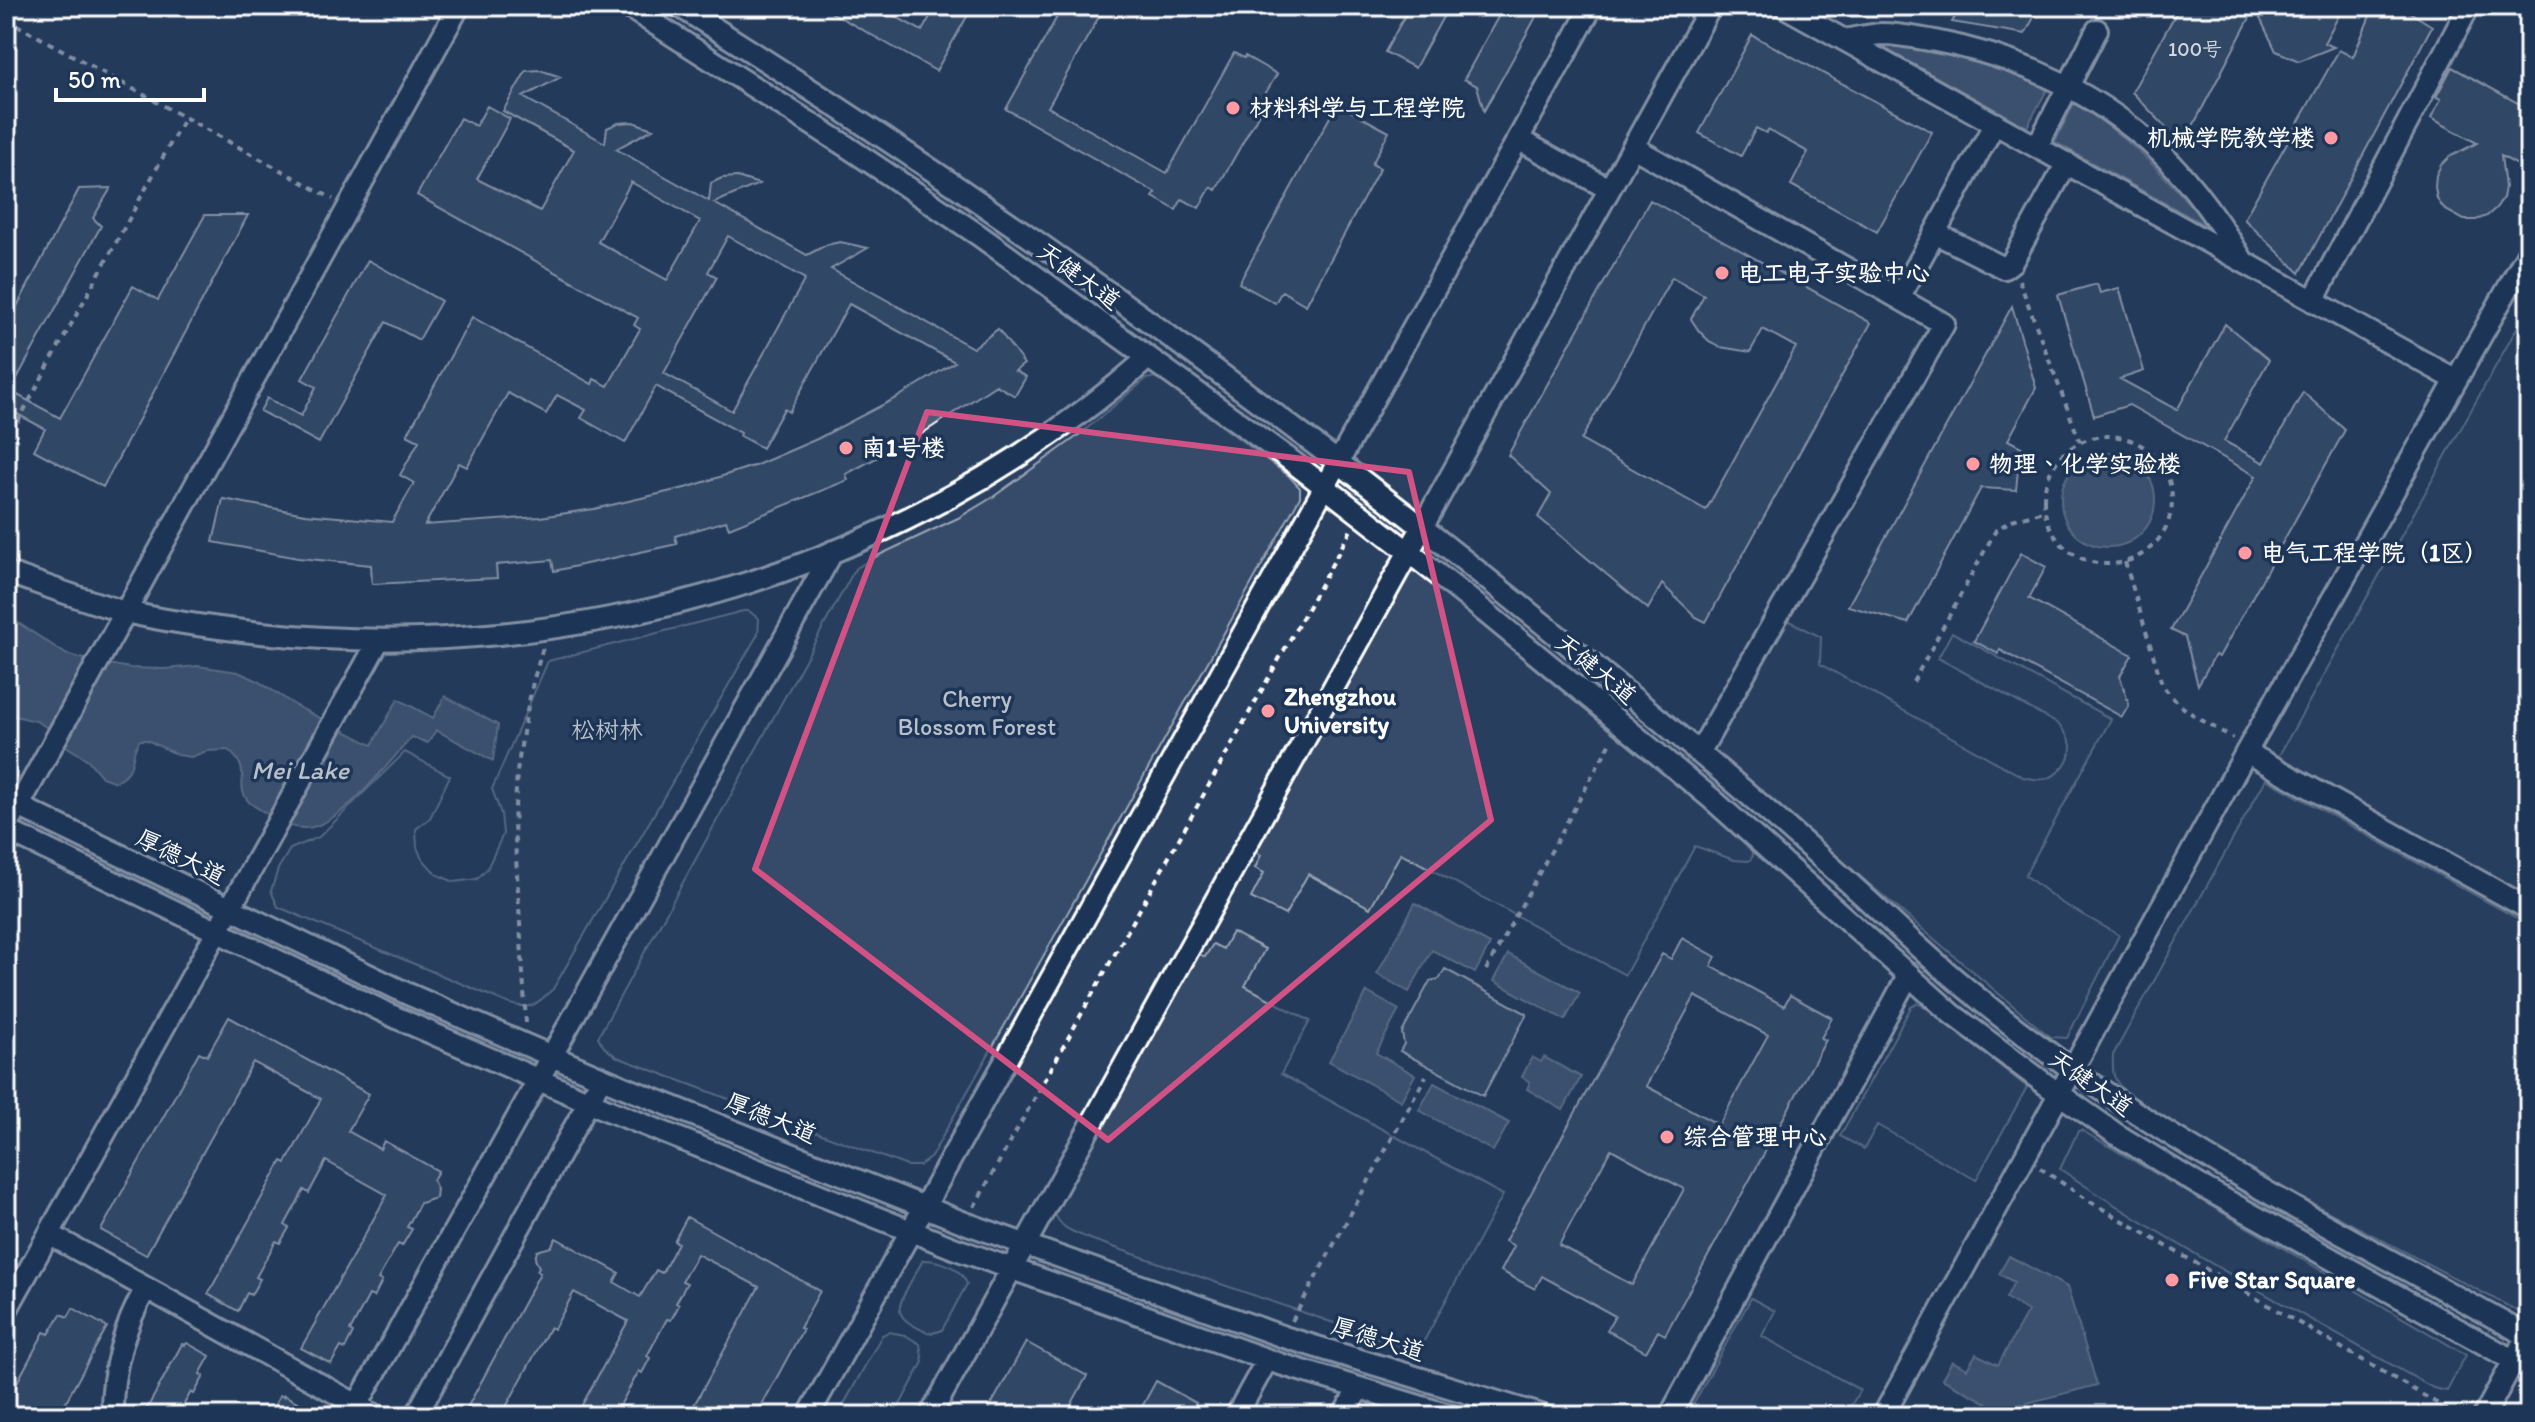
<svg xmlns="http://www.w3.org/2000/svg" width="2535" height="1422" font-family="Itim,'LXGW WenKai TC',sans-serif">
	<rect width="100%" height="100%" fill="#1d3557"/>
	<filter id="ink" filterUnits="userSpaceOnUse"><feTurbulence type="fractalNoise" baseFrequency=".0125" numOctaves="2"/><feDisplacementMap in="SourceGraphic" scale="16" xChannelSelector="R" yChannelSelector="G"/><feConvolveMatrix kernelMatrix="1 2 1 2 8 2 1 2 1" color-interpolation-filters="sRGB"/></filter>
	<g filter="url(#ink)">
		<path fill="#2a4161" d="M6,6H2529V1416H6Z"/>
		<path fill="#364b69" stroke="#9aa5b4" stroke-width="2" d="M2529,306V896L2277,759Z
			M1156,377L1289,476L1300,488V497L931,1157L919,1166H907L617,1057L604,1047L598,1037L855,569L875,557L958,518L993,497L1079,435L1146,379Z
			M1409,565L1703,807L1751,849L1753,856L1749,861L1734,860L1695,846L1625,975L1401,853L1370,908L1308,874L1285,915L1251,898L1264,873L1255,868L1261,855L1252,850Z
			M743,611H749L759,619L758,634L553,989C535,1005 533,1010 510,1004L278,907L271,891L278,869L290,849L319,837L405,752L450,776L430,818L416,829L417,847L421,857L436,874L454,882L477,879L487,869L503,834L501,814L492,789L548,661Z
			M1788,620L1821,637L1820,664L2023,777C2029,778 2037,780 2043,779C2057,778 2071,761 2071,746C2070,738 2063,730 2058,724L1938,658L1952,632L2111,719L2025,875L2060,902L2119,935L2067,1038L2050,1037L1713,752Z
			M2266,779L2529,925V1317L2245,1168L2127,1094C2113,1079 2112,1076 2113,1055Z
			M1232,932L1265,949L1245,986L1310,1021L1281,1074L1503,1195L1418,1352L1090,1239C1074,1232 1059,1229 1054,1211L1196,952L1205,957L1213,944L1223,949Z
			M1918,1003L1924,1006L2027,1087L1976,1180L1877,1125L1864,1149L1840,1136L1911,1007Z
			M2081,1130L2466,1355L2447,1391L2433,1388C2308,1317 2179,1250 2060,1169L2078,1131Z
			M923,1260C940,1260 961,1267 967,1284L942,1330C931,1335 928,1333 918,1328C911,1324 902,1320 900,1311C897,1301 918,1270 923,1260Z
			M1751,1298L1775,1311L1762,1336L1860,1390L1845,1416H1687Z
			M889,1332L905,1335L920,1344L923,1362L894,1416H846L844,1404L882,1335Z"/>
		<path fill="#617289" stroke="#a0aab8" stroke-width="2" d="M1878,41L1909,44L1990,63L2048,88L2027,127L1877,44Z
			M2074,103C2126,134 2165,175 2204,221L2203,224L2055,142Z
			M2061 500a47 47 0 1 1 94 0a47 47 0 1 1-94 0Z
			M6,615L66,654L87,660L130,668L164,669L198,666L238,672L256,680L298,707L372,745L398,699L433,718L445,696L498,725L493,761L436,730L428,743L412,737C389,762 341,826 306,828C291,829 278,821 266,813C261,810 255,807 250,803C232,786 255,772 228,750L207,751L191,757L178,755L147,740H140C127,757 140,769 115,782L102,777L88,760L66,746L51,730L36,721L6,714Z
			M1415,903L1490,944L1475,973L1432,950L1409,992L1377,974Z
			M1508,954L1580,993L1565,1020L1494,981Z
			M1367,992L1399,1010L1376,1053L1415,1075L1401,1101L1329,1061Z
			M1532,1057L1541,1062L1544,1057L1581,1077L1563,1110L1527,1089L1530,1082L1522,1077Z
			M1434,1083L1509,1123L1493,1151L1419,1110Z
			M2009,1256L2067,1287L2097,1385L2000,1410L1942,1379L1952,1361L1967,1369L1976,1354L1998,1365L2028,1311L2006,1298L2014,1282L1999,1274Z"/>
		<path fill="#4a5d79" stroke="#fff" stroke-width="2" fill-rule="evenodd" d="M820,6H876L922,31L936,6H973L936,71Z
			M1063,6H1105L1048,107L1167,173L1234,53L1244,58L1245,56L1277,74L1265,94L1269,96L1216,190L1211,187L1199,208L1182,199L1176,210L1153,197L1156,193L1006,109Z
			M1410,6H1449L1415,68L1385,52Z
			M1504,6H1542L1484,111L1477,86L1464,79Z
			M1961,6H2040L2025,34L1952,22Z
			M2180,6H2344L2324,43L2334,47L2299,61L2276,51L2255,8L2183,145L2132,92Z
			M2374,6H2400L2432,26L2300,273L2244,219L2339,50L2353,57Z
			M1752,35L1932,132L1877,232L1791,185L1808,152L1768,130L1766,133L1756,128L1741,156L1699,133Z
			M2452,67L2529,109V171L2501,156L2505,187L2503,198L2496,208L2487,216L2476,220H2464L2444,209L2437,199L2435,187L2436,175L2441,165L2449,157L2477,143L2431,118L2441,99L2436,97Z
			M540,70L561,77L523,97L605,143L607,128L618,123L633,122L653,129L616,149L709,201L711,183L722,178L737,177L759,184L714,203L807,255L826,245L840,242L868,248L831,269L973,348L998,329L1024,364L1015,371L1026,377L1015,396L996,385L920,435L846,474L848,480L729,528L726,521L675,536L677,544L554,571L552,560L496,565L497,578L372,584L371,565L298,558L213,542L223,499L305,514L392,522L414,483L400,475L419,441L407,435L472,317L592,384L594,379L608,386L640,329L634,325L638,318L417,195L460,118L476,126L487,106L510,119L477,179L540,211L574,150L503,111L526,71ZM631,182L700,221L667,280L598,242ZM728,236L805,279L732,411L664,373L717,277L708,272ZM849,304L955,362L898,397L817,439L752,467L753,466L689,487L594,509L540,517L425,525L459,463L467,467L508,393L546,414L557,395L586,410L581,418L625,443L656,386L741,433L740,436L762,448L784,409L789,412Z
			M1337,104L1389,132L1372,164L1380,168L1306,305L1282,291L1275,303L1239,283Z
			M111,188L93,218L101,226L10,391L60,418L133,286L158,300L205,215H248L103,487L34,450L45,429L6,408V327L79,189Z
			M1650,200L1871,323L1706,622L1696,617L1662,584L1648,609L1538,517L1551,494L1508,455ZM1672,277L1704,295L1691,319L1699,331L1709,341L1720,347L1750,352L1763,329L1796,347L1706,510L1581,440Z
			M368,260L441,301L419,340L386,322L319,443L260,411L267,398L301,416L316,387L302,379Z
			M2097,284L2100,293L2119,288L2144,371L2120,379L2177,410L2225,324L2269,360L2224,441L2264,463L2303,392L2345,430L2219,657L2215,655L2198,685L2185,637L2171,630L2256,476L2129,405L2094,416L2058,295Z
			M2012,306L2036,388L2008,440L2027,450L2018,470L2016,490L1981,488L1908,623L1848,606Z
			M2021,553L2046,567L2029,598L2132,655L2120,676L2129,705L2122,717L2000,650L1998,654L1974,641Z
			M1682,938L1716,957L1711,966L1784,1006L1790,995L1832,1018L1821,1038L1826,1040L1665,1335L1658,1331L1646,1352L1607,1330L1615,1316L1542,1276L1535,1289L1501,1271L1514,1246L1505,1241L1662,954L1671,959ZM1695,996L1768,1035L1719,1125L1646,1086ZM1611,1149L1684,1189L1632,1285L1559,1245Z
			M1445,969L1527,1014L1483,1096L1400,1051L1404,1044L1402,1033L1430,981L1439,979Z
			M229,1017L369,1094L348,1131L380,1149L384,1141L438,1171L433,1180L437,1189L436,1198L420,1203L407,1227L412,1229L402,1246L398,1244L378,1279L382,1281L374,1297L369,1295L350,1331L353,1333L345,1349L341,1347L331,1364L301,1348L387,1195L326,1161L309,1193L304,1190L285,1225L289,1228L280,1243L276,1241L256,1277L260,1279L251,1295L247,1293L238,1311L208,1294L282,1161L286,1163L321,1099L253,1062L146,1255L101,1230L199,1052L207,1056Z
			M687,1217L820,1291L800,1328L803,1329L756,1416H688L759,1287L697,1254L682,1281L687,1283L676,1303L679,1305L671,1320L667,1319L647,1356L650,1358L642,1373L639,1371L614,1416H576L628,1321L574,1292L554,1329L550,1327L501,1416H467L470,1410L467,1408L540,1273L537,1271L539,1267L535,1259L537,1251L551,1247L556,1238L619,1273L614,1282L640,1297L656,1270L662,1273L678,1243L674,1241Z
			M73,1308L107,1327L58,1416H6V1403L44,1332L49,1334L61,1314L68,1317Z
			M1026,1342L1087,1376L1065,1416H985Z
			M187,1343L210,1356L200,1374L204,1376L194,1394L191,1392L177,1416H143L182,1344L185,1345Z
			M1156,1381L1196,1403L1189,1416H1137Z
			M280,1395L283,1397L284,1395L324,1416H269Z"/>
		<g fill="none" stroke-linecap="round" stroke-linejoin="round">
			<defs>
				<path id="minor" d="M627,6L846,146L980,236L1285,456L1468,598L1591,699L1712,799L1952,1014L2048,1086L2116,1134L2199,1185L2529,1369
					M679,6C1002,207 1316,435 1609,678C1686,741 1762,805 1836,871C1882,912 1925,956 1973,994C2005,1021 2039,1046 2073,1070C2217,1172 2376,1251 2529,1337
					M1783,6L2456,380
					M1844,40C1856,38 1869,35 1881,34C1899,34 1918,38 1935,41C2014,56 2088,89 2149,142C2187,175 2217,218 2243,261
					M1518,139L1609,189
					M1633,147L1944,324L1699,753
					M2037,147L2097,30
					M1935,233L2004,268L2012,262L2067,163
					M1899,298L1995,123
					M2313,301L2469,6
					M6,572C44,585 83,600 122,611C167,622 215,628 261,633C576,667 910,569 1148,358
					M2246,752L2529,909
					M6,800L408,994L621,1086L814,1163L965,1223L1284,1337L1544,1416
					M12,818L459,6
					M6,830L397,1018L610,1111L956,1249L1280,1364L1452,1416
					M49,1234L377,1416
					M6,1311L379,640
					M112,1416C111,1372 124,1326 146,1288
					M351,1416L833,551
					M416,1416L595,1090
					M808,1416L1592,6
					M930,1416L1711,6
					M1236,1416L1267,1360
					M1343,1416L1359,1388
					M1670,1416L1909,974
					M1883,1416L2249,747L2529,251
					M2484,1416L2520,1349"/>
			</defs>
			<use href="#minor" stroke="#fff" stroke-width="26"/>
			<path stroke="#fff" stroke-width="4" stroke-dasharray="6 6" stroke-linecap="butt" d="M6,19L333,199
				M2019,280L2080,442
				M2044 500a64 64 0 1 1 128 0a64 64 0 1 1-128 0Z
				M6,443L185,117
				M2125,562L2162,684C2179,711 2206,722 2233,738
				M1913,682L1996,530L2012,520L2044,511
				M1486,970L1612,740
				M526,1023L514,824L517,772L524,726L533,682L543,647
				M2040,1168L2089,1201L2459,1416
				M974,1207L1351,530
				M1292,1321L1426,1076"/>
			<use href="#minor" stroke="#1d3557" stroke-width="20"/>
		</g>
	</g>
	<path d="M0 0H2535V1422H0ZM927,412L1409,472L1491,820L1108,1140L755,869Z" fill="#1d3557" fill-opacity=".55" fill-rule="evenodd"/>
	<path fill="none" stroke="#d15284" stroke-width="6" stroke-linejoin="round" d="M927,412L1409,472L1491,820L1108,1140L755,869Z"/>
	<g fill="#ff9aa2" stroke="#1d3557" stroke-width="3">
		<circle cx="1233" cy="108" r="8"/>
		<circle cx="2331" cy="138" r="8"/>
		<circle cx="1722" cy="273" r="8"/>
		<circle cx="846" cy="448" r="8"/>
		<circle cx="1973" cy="464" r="8"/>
		<circle cx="2245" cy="553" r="8"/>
		<circle cx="1268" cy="711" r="8"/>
		<circle cx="1667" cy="1137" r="8"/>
		<circle cx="2172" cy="1280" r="8"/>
	</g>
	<g text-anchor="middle" stroke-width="7" stroke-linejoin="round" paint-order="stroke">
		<g font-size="20" fill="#d2d6de">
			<text x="2195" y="56">100号</text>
		</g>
		<g font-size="24" font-weight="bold" fill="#fff" stroke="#1d3557" text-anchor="start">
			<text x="1249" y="116">材料科学与工程学院</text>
			<text x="2315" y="146" text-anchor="end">机械学院教学楼</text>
			<text x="1738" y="281">电工电子实验中心</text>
			<text x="862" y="456">南1号楼</text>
			<text x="1989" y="472">物理、化学实验楼</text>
			<text x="2261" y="561">电气工程学院（1区）</text>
			<text x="1284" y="705">Zhengzhou<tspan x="1284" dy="28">University</tspan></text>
			<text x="1683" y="1145">综合管理中心</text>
			<text x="2188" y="1288">Five Star Square</text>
		</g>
		<g font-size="24" fill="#fff" stroke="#1d3557">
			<text transform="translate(1079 276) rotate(36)" y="8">天健大道</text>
			<text transform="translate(1596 669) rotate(39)" y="8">天健大道</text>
			<text transform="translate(181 857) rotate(26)" y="8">厚德大道</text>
			<text transform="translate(2091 1083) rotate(35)" y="8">天健大道</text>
			<text transform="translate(771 1118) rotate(22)" y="8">厚德大道</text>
			<text transform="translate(1378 1339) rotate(17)" y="8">厚德大道</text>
		</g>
		<g font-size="24" fill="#b9c0ca" stroke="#1d3557">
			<text x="977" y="707">Cherry<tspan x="977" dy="28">Blossom Forest</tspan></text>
			<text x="607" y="738">松树林</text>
		</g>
		<g font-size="26" font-style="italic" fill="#b8c0ca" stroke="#1d3557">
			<text x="300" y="779">Mei Lake</text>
		</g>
	</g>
	<rect width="2535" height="1422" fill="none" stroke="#1d3557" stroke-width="32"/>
	<rect x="16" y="16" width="2503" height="1390" fill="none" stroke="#fff" stroke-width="3" filter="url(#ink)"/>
	<path d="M56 88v12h148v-12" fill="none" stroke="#ffffff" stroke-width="4"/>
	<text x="68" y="88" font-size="24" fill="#ffffff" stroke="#1d3557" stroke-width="6" paint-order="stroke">50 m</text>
</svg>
